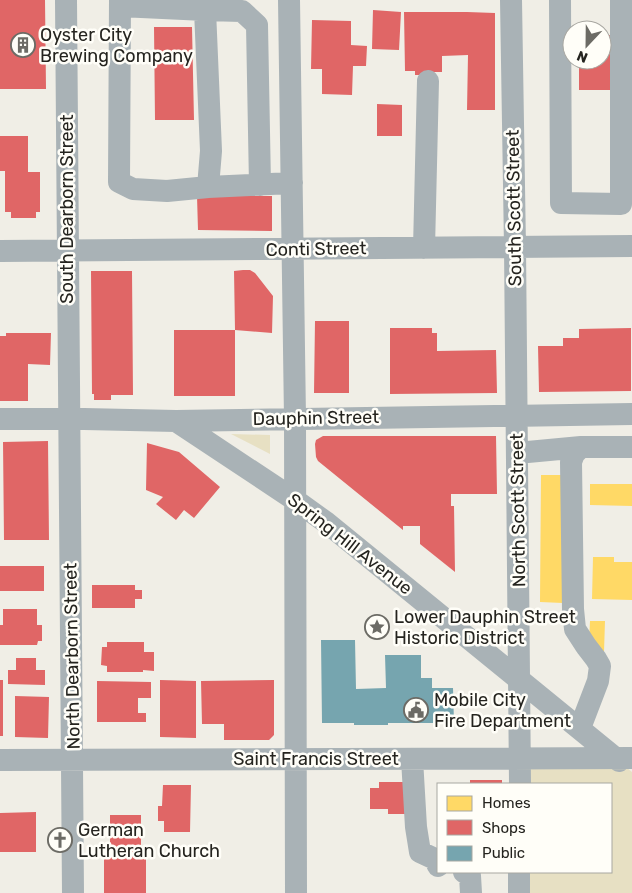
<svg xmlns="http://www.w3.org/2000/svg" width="632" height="893" font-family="Rubik,sans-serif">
	<rect width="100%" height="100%" fill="#f0eee6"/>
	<path fill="#e7e0c3" d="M231,434L270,435V454Z
		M520,758H615L632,772V893H519V872H611V784H520Z"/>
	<path fill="#ffd966" d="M541,475H563V603L540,602Z
		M590,484H632V506L590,505Z
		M593,557H614V562H632V600L592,599Z
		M590,621H605L604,652L589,643Z"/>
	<path fill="#e06666" d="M0,0H45L46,89H0Z
		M373,10L401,12L399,50L372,49Z
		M404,12H467L495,13V110H467L468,55L442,56V72H434V75H415V71H405Z
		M312,20L351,21V45L367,46L366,66H353L352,95L322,94V69H311Z
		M154,27H192L194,120H155Z
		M602,35H613V90H579V60H602Z
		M377,104L402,105V136H377Z
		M0,136H28V172H40V212H36V218H11V212H5V171H0Z
		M197,196H272V231L198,230Z
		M243,270H250L255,273L273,296L272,333L235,330L234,271Z
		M91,271H132L133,395H111V400H94V394H92Z
		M315,321H349V393H314Z
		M390,328H432V333H437V351L496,350L497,393L390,394Z
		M631,328V391L539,392L538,346H563V338H579V329Z
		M174,330H235V396H174Z
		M6,333H51L50,365L28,364V401H0V336H6Z
		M323,436H496L497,494H451V506H454L455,572L420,544V526H403V530L318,461L316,457L315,444L316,440Z
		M48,441L49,540H4L3,442Z
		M147,443L179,452L220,487L194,518L184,510L176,520L156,504L163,497L146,490Z
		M0,566H44V591H0Z
		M92,585H135V590H142V599H135V608H92Z
		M3,609H37V625H42V641H38L37,645H0V625H3Z
		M107,642H144V652H154V671L143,670V672H107V666L101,665L102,647H107Z
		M16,658H36V670H45V685L8,684V670H16Z
		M0,680H3V736H0Z
		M160,680L196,681V738L160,737Z
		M274,680V735L269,740H224V724H202L201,681Z
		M97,681L151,682V698H138V713H146V722H97Z
		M15,696L49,697L48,738L15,737Z
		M470,780H502V784H470Z
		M379,782H408L406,814H388V809H370V788H379Z
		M163,785H191L190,832H164V821H158V806H162Z
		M36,812V852H0V813Z
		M110,815H141V848H146V893H104V848H110Z"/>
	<path fill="#76a5af" d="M321,640H355L356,689L386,688L385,655H421V678H432V688H453L454,723H388V725H354V723H322Z"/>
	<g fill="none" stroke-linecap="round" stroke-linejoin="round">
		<path stroke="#a9b2b6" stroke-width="22" d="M66,0L73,893
			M120,0L119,182L133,189L167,191L208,187L292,183
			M289,0L295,418L296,893
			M511,0L515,247L520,784
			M560,0L561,203L621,204V0
			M120,6L205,10L211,151L208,187
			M205,10L242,11L257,25L260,185
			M424,248L428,81
			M0,251L632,246
			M0,419H84L176,421L632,414
			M176,421L295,500L327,523L619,761
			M517,453L581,447
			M580,728L598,681L600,666L596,659L586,646L575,629L573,609L571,462L574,454L581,447H632
			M412,759L416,827L420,852L435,859L438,866
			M0,760L632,758
			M464,872L470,876L471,893
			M519,893V872"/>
	</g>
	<defs>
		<symbol id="building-ring" viewBox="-11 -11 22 22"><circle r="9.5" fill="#fffef8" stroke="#6c6b65" stroke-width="1.5"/><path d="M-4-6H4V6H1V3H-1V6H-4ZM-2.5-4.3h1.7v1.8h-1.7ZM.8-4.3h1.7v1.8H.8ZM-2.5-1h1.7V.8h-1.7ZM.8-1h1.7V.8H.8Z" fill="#6c6b65"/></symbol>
		<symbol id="sight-ring" viewBox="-11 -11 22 22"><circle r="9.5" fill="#fffef8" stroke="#6c6b65" stroke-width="1.5"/><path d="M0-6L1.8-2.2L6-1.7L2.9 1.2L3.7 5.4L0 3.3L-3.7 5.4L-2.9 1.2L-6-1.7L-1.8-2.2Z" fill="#6c6b65"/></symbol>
		<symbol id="civic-ring" viewBox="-11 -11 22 22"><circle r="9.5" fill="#fffef8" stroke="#6c6b65" stroke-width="1.5"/><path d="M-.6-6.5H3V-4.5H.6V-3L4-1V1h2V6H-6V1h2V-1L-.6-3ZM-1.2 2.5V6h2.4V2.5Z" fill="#6c6b65"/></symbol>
		<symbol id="church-ring" viewBox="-11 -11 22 22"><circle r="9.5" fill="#fffef8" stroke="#6c6b65" stroke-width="1.5"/><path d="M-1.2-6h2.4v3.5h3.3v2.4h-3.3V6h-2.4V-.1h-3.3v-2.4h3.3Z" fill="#6c6b65"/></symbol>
	</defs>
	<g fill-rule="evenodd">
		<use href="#building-ring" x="9" y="31" width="28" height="28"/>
		<use href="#sight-ring" x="363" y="613" width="28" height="28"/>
		<use href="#civic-ring" x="402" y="696" width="28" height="28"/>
		<use href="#church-ring" x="46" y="826" width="28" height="28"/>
	</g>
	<g text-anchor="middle" stroke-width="5" stroke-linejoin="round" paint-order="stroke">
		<g font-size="18" fill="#25241f" stroke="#fffef8" text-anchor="start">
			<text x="40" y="41">Oyster City<tspan x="40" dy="21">Brewing Company</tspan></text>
			<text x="394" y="623">Lower Dauphin Street<tspan x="394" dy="21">Historic District</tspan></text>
			<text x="434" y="706">Mobile City<tspan x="434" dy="21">Fire Department</tspan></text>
			<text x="78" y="836">German<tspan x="78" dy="21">Lutheran Church</tspan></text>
		</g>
		<g font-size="18" fill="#25241f" stroke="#fffef8">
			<text transform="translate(514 208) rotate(-91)" y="6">South Scott Street</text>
			<text transform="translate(67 209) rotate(-90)" y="6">South Dearborn Street</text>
			<text transform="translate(316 249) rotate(-1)" y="6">Conti Street</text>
			<text transform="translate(316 418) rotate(-1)" y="6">Dauphin Street</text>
			<text transform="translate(518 510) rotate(-91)" y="6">North Scott Street</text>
			<text transform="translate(350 544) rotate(38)" y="6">Spring Hill Avenue</text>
			<text transform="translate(72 656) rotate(-91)" y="6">North Dearborn Street</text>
			<text x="316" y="765">Saint Francis Street</text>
		</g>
	</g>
	<rect x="437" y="783" width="175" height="90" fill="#fffef8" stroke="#a8a7a1"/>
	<rect x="447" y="796" width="25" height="15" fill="#ffd966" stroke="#a8a7a1"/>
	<text x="482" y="808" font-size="15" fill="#25241f">Homes</text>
	<rect x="447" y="820" width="25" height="15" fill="#e06666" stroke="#a8a7a1"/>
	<text x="482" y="833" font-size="15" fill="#25241f">Shops</text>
	<rect x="447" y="846" width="25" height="15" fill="#76a5af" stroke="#a8a7a1"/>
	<text x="482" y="858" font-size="15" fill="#25241f">Public</text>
	<g transform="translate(587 45) rotate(202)"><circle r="24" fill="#fffef8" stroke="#a8a7a1"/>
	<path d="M0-4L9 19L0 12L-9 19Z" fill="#6c6b65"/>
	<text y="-8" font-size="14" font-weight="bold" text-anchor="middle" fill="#25241f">N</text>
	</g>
</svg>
